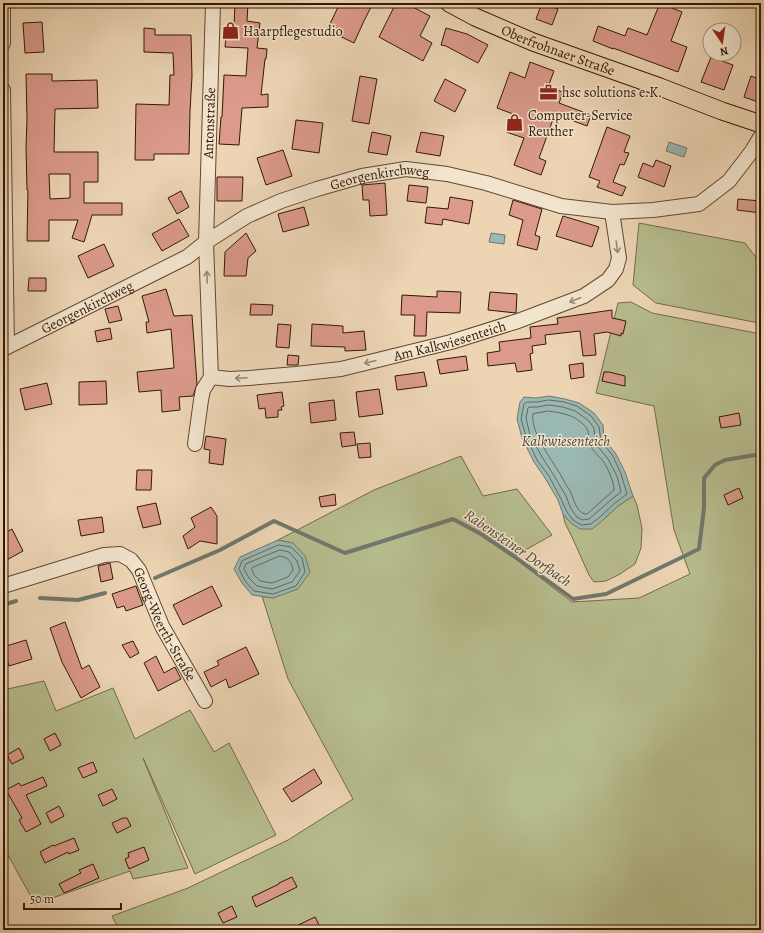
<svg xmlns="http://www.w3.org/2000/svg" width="764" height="933" font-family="Alegreya,serif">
	<rect width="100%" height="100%" fill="#edd5b4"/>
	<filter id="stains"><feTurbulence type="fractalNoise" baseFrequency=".005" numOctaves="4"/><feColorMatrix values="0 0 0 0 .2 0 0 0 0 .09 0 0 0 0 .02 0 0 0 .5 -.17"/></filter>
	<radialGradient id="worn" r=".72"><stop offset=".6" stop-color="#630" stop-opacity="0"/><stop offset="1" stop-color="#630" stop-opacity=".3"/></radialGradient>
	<path fill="#b7bd8e" stroke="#746a49" d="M639,223L745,243L761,264V321L759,323L656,303L633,285Z
		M631,302L652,313L761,334V930H119L112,916L188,888L288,840L353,799L288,679L262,596L274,598L293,543L278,540L374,490L461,456L483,496L517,489L552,535L513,557L572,602L639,598L690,574L674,530L654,406L596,393L618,303Z
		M633,496L637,505L642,528L641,548L635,564L620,574L606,581L594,582L589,575L572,537L565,523L563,514L571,523L603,520L618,506Z
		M44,681L56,711L113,688L135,739L190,710L214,752L229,743L276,835L195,874L143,758L188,868L133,879L130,871L35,904L3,846V690Z"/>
	<path fill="#9ab8b3" stroke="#70786d" d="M669,142L687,148L684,157L666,151Z
		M491,233L505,235L504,244L489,242Z
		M549,396L565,399L579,403L594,413L603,425L604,439L616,454L625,472L633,496L618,506L603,520L592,529H580L571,523L563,514L558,500L545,478L534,462L522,438L517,419L520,402L524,397L536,398Z
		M278,540L293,543L305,556L310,572L298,589L273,598L252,595L242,583L234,569L240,557Z"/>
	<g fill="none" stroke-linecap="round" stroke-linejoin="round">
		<path stroke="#66685c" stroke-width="1" d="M549,400L564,402L577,406L591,416L599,427L601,441L613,456L621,474L627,494L615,503L600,517L591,524L581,525L573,520L567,512L561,499L549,476L537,460L526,436L521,419L524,404L527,402H537Z
			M549,405L563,407L575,411L588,420L594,428L595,440L596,444L608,459L617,476L621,492L612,499L589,519L582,520L577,517L571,509L566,496L553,474L542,457L530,435L526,418L528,408L529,407H537Z
			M549,411C562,413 574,415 583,424C591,431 587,436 590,444C592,451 599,456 603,461C608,469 614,481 614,490L587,514C584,514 584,514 581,512C575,507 573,497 570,491C565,484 562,476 557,469C549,456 530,430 533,414Z
			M279,545L291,547L302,558L305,572L296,586L273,594L254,591L245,581L239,569L242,561Z
			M280,550L289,552L297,561L300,571L292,582L272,589L257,586L249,578L244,569L246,564Z
			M280,556C288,557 292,562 293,570L288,577L272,583L260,581L254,575L252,570V568Z"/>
		<path stroke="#70786d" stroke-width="4" d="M155,578L220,550L274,521L345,553L453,519L481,534L515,557L573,599L606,594L699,549L704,508V478L715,465L725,460L761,454
			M40,598L78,600L105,593
			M3,605L16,601"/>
	</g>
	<path fill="#db9a8b" stroke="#321804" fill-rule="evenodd" d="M235,3H248L247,21L260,23L257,48L267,49L266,59H265L261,95L268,94V107L242,108L239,145L219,144L221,117H222L224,75L246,76L248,48L225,47L227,27H234Z
		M340,3H373L363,23L354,43L327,30Z
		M396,3H405L430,16L420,36L432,43L423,61L379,37Z
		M542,3L558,9L552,25L536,19Z
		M660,3L682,12L671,41L687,47L678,72L613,48V49L593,41L598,26L625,36L628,28L647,35Z
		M42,22L44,52L25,53L23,23Z
		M144,28L155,29V35H191L192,76L190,111L189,154H154V160H135L136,104L169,105L170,75H174L173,53L144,52Z
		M446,28L467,34L488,45L478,63L446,46L441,45Z
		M711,57L733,65L724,90L701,82Z
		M530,62L554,71L548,87L563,92L559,103L591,115L587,126L555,114L539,158L546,161L541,175L514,165L524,138L506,132L513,114L497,108L510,72L525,78Z
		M26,74H52V81L97,80L98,108L55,109L54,152H98V182H84V203H122V215H92L84,242L72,238L78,220H49V241H27L28,190H27L26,147L27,119ZM49,174H70V198L50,199Z
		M360,76L377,79L369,124L352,121Z
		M751,76L761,80V103L744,97Z
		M445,79L466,90L455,112L434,101Z
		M296,120L323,123L319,153L292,149Z
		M607,127L630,136L624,152L629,153L624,165L620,164L613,182L626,187L622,196L597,187L600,181L589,177Z
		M372,132L391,136L387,155L368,152Z
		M421,132L444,136L440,156L416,152Z
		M283,150L292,176L266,185L257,158Z
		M656,160L671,166L664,187L638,177L643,163L653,167Z
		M217,177H243L242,201H217Z
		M385,183L387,215L370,216L369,200H363L362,185Z
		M409,185L428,187L426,203L407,201Z
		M181,191L189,207L177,214L168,198Z
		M450,197L473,201L469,224L443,219L442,225L425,223L427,207L448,209Z
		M738,199L761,201V213L737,210Z
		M513,200L542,209L535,235L540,237L537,250L517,245L523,220L509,215Z
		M304,207L309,225L283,232L278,214Z
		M563,216L599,227L592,247L556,236Z
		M179,219L189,236L162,251L152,234Z
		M246,233L256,251L248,258L246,276H224L225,252Z
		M104,244L114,266L88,278L78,256Z
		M29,278H46V291H28Z
		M166,289L174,316L192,315L197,384L193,396L179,397L180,410L162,412L161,390L139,392L137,372L174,368L171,329L147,333L146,322H149L142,296Z
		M437,291L461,292L460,313L427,312L426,336H414L415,315H401L402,295L437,297Z
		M490,292L517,294L516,313L488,310Z
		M251,304L273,305L272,315H250Z
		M118,306L122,320L109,323L105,309Z
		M612,310V318L626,321L623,334L621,333V336L607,332L594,334L596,355L583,356L580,331L545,335L546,344L532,346L533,353L530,354L532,370L517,372L515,363L488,366L487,353L500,351L499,342L531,338L530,327L558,324L557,318Z
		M278,324L291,325L289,348L276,347Z
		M312,324L343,326V333L364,331L366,350L345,351V347L311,346Z
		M110,328L112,339L97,342L95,331Z
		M288,355L299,356L298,365H287Z
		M466,356L468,370L440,374L437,360Z
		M583,363L584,377L571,379L569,365Z
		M424,372L427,386L397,390L395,376Z
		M604,372H609L625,376V386L602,381Z
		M106,381L107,404L79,405V382Z
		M47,383L52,404L25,410L20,389Z
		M379,389L383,414L359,417L356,392Z
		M282,392L284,406L281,407L282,410H278V417L266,418L265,408L259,409L257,395Z
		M334,400L336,420L311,423L309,403Z
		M739,413L741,425L721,428L719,417Z
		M354,432L356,445L342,447L340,433Z
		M206,436L226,439L223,465L209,463L210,450L204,449Z
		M370,443L371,457L359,458L357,444Z
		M137,470H152L151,490H136Z
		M739,488L743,498L728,505L724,495Z
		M335,494L336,505L321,507L319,497Z
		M156,503L161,524L143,528L137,507Z
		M211,507L217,516V544L200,541L188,549L183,536L195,527L191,518Z
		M102,517L104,532L81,536L78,520Z
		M12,529L23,551L3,562V534Z
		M110,563L113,579L101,582L98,566Z
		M136,586L143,605L126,611L124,606L117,608L112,594Z
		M212,586L222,606L183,625L173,605Z
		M65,622L82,669L89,665L100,687L81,698L62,662L50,628Z
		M26,640L32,659L9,666L3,647Z
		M133,641L139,653L130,658L122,645Z
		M246,647L259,674L229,688L226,679L211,687L204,672L219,665L217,661Z
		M156,656L164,673L175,667L181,679L158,691L144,663Z
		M55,733L61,745L50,751L44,739Z
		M19,748L24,758L12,764L7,755Z
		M93,762L97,772L83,778L78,768Z
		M314,769L322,783L292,802L283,789Z
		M43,777L47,786L26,795L41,824L26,832L19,820L22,818L6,790L19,783L21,786Z
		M112,789L117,799L103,806L98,795Z
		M59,806L64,816L51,823L46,813Z
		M123,818H127L131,826L117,833L112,823Z
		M74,838L79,850L69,854L68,852L45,863L40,852L53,845L54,846Z
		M144,847L149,860L129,869L125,859L129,857L128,853Z
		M93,864L99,878L64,893L59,884L81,873L79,870Z
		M292,877L297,887L256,907L252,897L279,884V883Z
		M232,906L237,917L223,923L218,913Z
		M315,917L320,927L313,930H288Z"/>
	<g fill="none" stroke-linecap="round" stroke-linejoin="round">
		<defs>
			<g id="minor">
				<path id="s1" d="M213,3L206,242L211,377L229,379L249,378L296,374L341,369L451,342L518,321L584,296L608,280L616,269L619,258L612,212"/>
				<path d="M3,43V3"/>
				<path d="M3,90L7,347"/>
				<path id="s2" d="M3,349L187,257L206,242L247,216L281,201L317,189L362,176L406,169L447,174L486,183L561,206L612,212L653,210L699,204L729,181L752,151L761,136"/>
				<path d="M195,444L201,400L203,390L211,377"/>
				<path id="s3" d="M3,586L104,555L120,554L131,560L139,570L162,626L205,701"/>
			</g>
			<g id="major">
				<path id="s4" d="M449,3L475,17L533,42L660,87L722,111L761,124"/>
			</g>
		</defs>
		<use href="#minor" stroke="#614730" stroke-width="16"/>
		<use href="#major" stroke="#321804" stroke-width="19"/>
		<use href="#minor" stroke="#f3e4ce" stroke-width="14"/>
		<use href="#major" stroke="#edd5b4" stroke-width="17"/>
	</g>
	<defs><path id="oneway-shaft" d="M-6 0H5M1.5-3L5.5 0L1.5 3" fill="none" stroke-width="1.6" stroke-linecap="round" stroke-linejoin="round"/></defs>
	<g stroke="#9c8873">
		<use href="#oneway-shaft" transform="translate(617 247) rotate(82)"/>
		<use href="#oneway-shaft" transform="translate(207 277) rotate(-92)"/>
		<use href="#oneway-shaft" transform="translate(575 300) rotate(159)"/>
		<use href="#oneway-shaft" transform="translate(370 362) rotate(166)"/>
		<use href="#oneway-shaft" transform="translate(241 378) rotate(177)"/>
	</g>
	<defs>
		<symbol id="shop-bare" viewBox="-9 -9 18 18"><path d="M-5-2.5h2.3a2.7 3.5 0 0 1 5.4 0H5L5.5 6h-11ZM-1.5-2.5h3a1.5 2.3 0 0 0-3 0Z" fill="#8f2418" stroke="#f3e4ce" stroke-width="2.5" paint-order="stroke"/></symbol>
		<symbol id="office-bare" viewBox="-9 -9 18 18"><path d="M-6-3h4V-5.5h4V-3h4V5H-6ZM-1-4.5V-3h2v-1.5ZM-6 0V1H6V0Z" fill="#8f2418" stroke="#f3e4ce" stroke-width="2.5" paint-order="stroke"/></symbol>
	</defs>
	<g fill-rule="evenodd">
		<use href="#shop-bare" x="218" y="18" width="25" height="25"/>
		<use href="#office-bare" x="536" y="80" width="25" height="25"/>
		<use href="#shop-bare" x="502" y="110" width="25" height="25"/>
	</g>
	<g text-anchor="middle" stroke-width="3" stroke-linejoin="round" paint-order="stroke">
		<g font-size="14" fill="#321804" stroke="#f3e4ce" text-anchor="start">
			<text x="243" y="36">Haarpflegestudio</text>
			<text x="562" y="97">hsc solutions e.K.</text>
			<text x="528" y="120">Computer-Service<tspan x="528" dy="16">Reuther</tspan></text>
		</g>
		<g font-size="14" fill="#321804" stroke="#f3e4ce">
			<text dy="5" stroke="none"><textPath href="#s4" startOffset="119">Oberfrohnaer Straße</textPath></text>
			<text transform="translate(209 123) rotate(-88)" y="5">Antonstraße</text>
			<text dy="5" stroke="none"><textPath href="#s2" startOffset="418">Georgenkirchweg</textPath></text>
			<text dy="5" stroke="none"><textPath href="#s2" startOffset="94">Georgenkirchweg</textPath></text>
			<text dy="5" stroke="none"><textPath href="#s1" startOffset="617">Am Kalkwiesenteich</textPath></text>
			<text dy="5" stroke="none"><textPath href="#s3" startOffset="207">Georg-Weerth-Straße</textPath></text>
		</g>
		<g font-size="15" font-style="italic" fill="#514839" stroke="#f3e4ce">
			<text x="566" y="446">Kalkwiesenteich</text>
			<text transform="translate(518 548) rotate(34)" y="5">Rabensteiner Dorfbach</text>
		</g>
	</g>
	<rect width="764" height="933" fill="none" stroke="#edd5b4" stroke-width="16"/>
	<rect x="4" y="4" width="756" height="925" fill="none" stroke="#321804" stroke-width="2"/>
	<rect x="8" y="8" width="748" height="917" fill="none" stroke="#321804"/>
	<g transform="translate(722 42) rotate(167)"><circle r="19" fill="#f3e4ce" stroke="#a6927d"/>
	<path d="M0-3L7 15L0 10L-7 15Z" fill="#8f2418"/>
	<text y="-6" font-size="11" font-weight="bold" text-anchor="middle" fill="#321804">N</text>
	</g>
	<path d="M24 903v6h97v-6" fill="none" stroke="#321804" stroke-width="2"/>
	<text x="30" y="903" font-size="12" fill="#321804" stroke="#f3e4ce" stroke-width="3" paint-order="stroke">50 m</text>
	<rect width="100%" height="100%" filter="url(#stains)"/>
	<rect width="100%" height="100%" fill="url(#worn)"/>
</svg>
